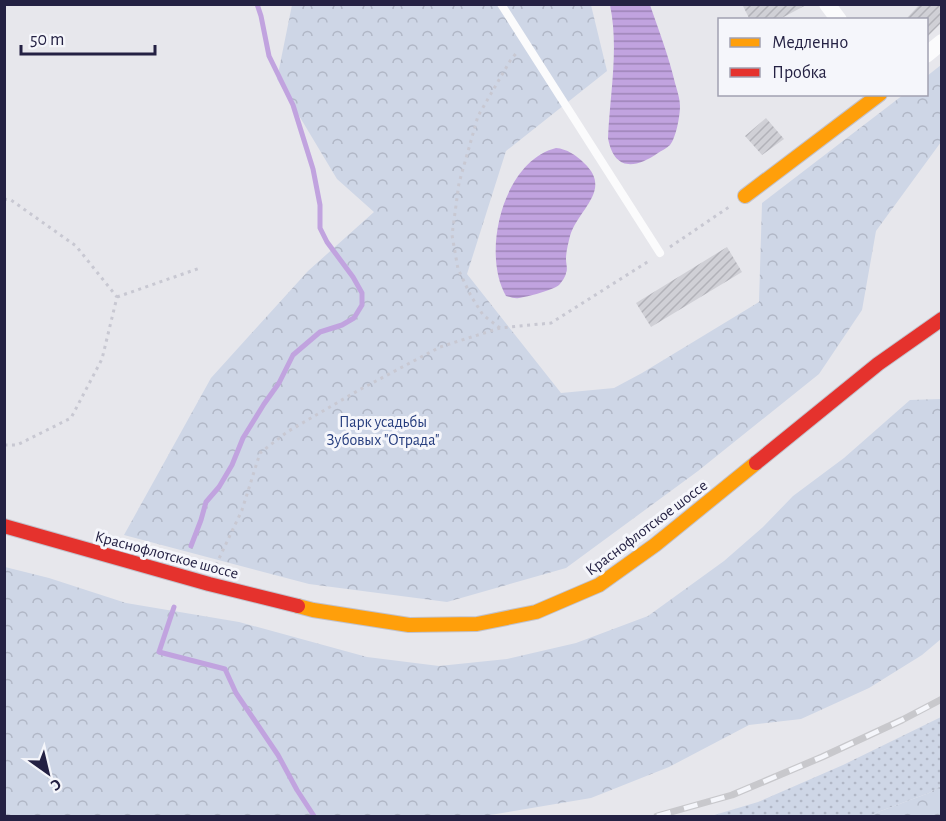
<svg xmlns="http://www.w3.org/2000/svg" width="946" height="821" font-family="'Alegreya Sans',sans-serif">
	<defs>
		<pattern id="grass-dots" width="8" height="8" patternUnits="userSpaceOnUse" patternTransform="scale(1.5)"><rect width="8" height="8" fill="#ced6e6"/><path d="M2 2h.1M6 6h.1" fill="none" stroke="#b1b7c6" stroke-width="1.8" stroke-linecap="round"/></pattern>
		<pattern id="forest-crowns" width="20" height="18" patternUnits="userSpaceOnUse" patternTransform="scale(1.5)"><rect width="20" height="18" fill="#ced6e6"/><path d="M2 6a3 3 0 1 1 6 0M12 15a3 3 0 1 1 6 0" fill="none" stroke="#b1b7c6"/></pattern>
		<pattern id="water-rules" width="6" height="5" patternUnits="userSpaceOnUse" patternTransform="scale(1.5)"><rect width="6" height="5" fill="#c1a3df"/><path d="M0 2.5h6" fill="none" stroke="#9d84b6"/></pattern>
		<pattern id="building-hatch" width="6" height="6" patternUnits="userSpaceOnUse" patternTransform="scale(1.5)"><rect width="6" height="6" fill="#d0d0d6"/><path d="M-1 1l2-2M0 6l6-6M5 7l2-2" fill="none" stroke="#b2b2b9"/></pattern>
	</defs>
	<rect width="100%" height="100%" fill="#e7e7ec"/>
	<path fill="url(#grass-dots)" d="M941,717V786L929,793L878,812L870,816H711L758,802L843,765Z"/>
	<path fill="url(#forest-crowns)" d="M292,5H591L607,71L506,151L467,274L561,393L614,388L642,373L759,302L762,203L903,95L926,94L927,76L941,65V142L876,231L862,310L819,374L698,471L566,568L447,602L309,584L124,535L211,378L308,271L374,212L337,179L277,79Z
		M941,399V639L922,655L869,688L801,719L749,725L669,767L591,798L484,816H5V567L49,578L126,603L239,622L367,657L439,666L507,659L576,643L648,616L724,561L763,527L793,496L844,458L910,400Z
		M941,786V816H870L878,812L929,793Z"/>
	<path fill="url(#water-rules)" d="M610,5H650C659,31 669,57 675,83C677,90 680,99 680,106C680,116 676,138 670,145C667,148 661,151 658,153C635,169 614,171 608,138C610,94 619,48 610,5Z
		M556,148C567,149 576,155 584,163C613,190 578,209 570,236C568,244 566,252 566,259C566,264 568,269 566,273C566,276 561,283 559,285C553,290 527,297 519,298C515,299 510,297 506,296C481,253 503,161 556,148Z"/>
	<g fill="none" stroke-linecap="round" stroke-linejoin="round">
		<path stroke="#c1a3df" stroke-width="5" d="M191,546L201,520L206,502L219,487L232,465L243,438L264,404L279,383L293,355L320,332L342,325L354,318L362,305V293L353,277L327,242L320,228V205L313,169L293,105L269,56L261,16L257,4
			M174,607L159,652L225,669L236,693L278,755L297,790L314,816"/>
	</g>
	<path fill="url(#building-hatch)" d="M742,4H808L778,20H750Z
		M920,4H942V22L927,37V20H905Z
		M766,118L784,139L762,155L745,136Z
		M727,247L742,272L651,327L636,303Z"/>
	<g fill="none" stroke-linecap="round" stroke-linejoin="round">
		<defs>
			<path id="slow" d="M745,196L880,94
				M298,606L313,610L409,625L477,624L536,612L599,585L655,545L756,463"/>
			<path id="jam" d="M756,463L878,364L942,319
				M4,526L209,584L298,606"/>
		</defs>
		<use href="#slow" stroke="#c2c2cc" stroke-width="16"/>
		<use href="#jam" stroke="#c2c2cc" stroke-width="16"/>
		<path stroke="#c8c8d2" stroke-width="3" stroke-dasharray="3 4.5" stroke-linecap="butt" d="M4,199L11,200L76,246L117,297L102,359L71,418L17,445H4
			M670,247L729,207
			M117,297L200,268
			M500,328L483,315L471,296L458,269L452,235L459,183L478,116L510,61L518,51
			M216,565L242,510L260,453L287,432L359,390L440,347L500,328L551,323L649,261"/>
		<path stroke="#fbfbfc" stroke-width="8" d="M501,4L660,253"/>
		<path stroke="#fbfbfc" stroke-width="16" d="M827,4L839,20
			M926,55L942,42"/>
		<use href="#slow" stroke="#ff9f0a" stroke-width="14"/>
		<use href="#jam" stroke="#e5322d" stroke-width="14"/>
		<defs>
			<path id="rail" d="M657,816L732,795L822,757L902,720L942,699"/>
		</defs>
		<use href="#rail" stroke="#c8c8cc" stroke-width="7"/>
		<use href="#rail" stroke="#f5f6fb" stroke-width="4.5" stroke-dasharray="14" stroke-linecap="butt"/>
	</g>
	<g text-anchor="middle" stroke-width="6" stroke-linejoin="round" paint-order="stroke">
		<g font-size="16" fill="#263d7e" stroke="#f5f6fb">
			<text x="383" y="427">Парк усадьбы<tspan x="383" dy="18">Зубовых "Отрада"</tspan></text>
		</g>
		<g font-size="16" fill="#242143" stroke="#f5f6fb">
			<text transform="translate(646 527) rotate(-37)" y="6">Краснофлотское шоссе</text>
			<text transform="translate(167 554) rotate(15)" y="6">Краснофлотское шоссе</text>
		</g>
	</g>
	<rect width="946" height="821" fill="none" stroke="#242143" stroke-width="12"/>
	<rect x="718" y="18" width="210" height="78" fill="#f5f6fb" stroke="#a1a1b1" stroke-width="1.5"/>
	<rect x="730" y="38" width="30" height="9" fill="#ff9f0a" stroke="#a1a1b1" stroke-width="1.5"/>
	<text x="772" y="48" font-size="18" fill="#242143">Медленно</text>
	<rect x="730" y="68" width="30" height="9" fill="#e5322d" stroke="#a1a1b1" stroke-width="1.5"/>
	<text x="772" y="78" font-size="18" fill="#242143">Пробка</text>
	<g transform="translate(48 773) rotate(146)" stroke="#f5f6fb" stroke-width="4.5" paint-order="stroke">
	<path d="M0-4.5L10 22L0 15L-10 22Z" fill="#242143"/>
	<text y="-9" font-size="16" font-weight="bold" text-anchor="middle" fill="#242143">С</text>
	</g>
	<path d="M21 45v9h134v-9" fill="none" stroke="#242143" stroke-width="3"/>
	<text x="30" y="45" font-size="18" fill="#242143" stroke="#f5f6fb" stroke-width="4.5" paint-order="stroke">50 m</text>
</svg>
